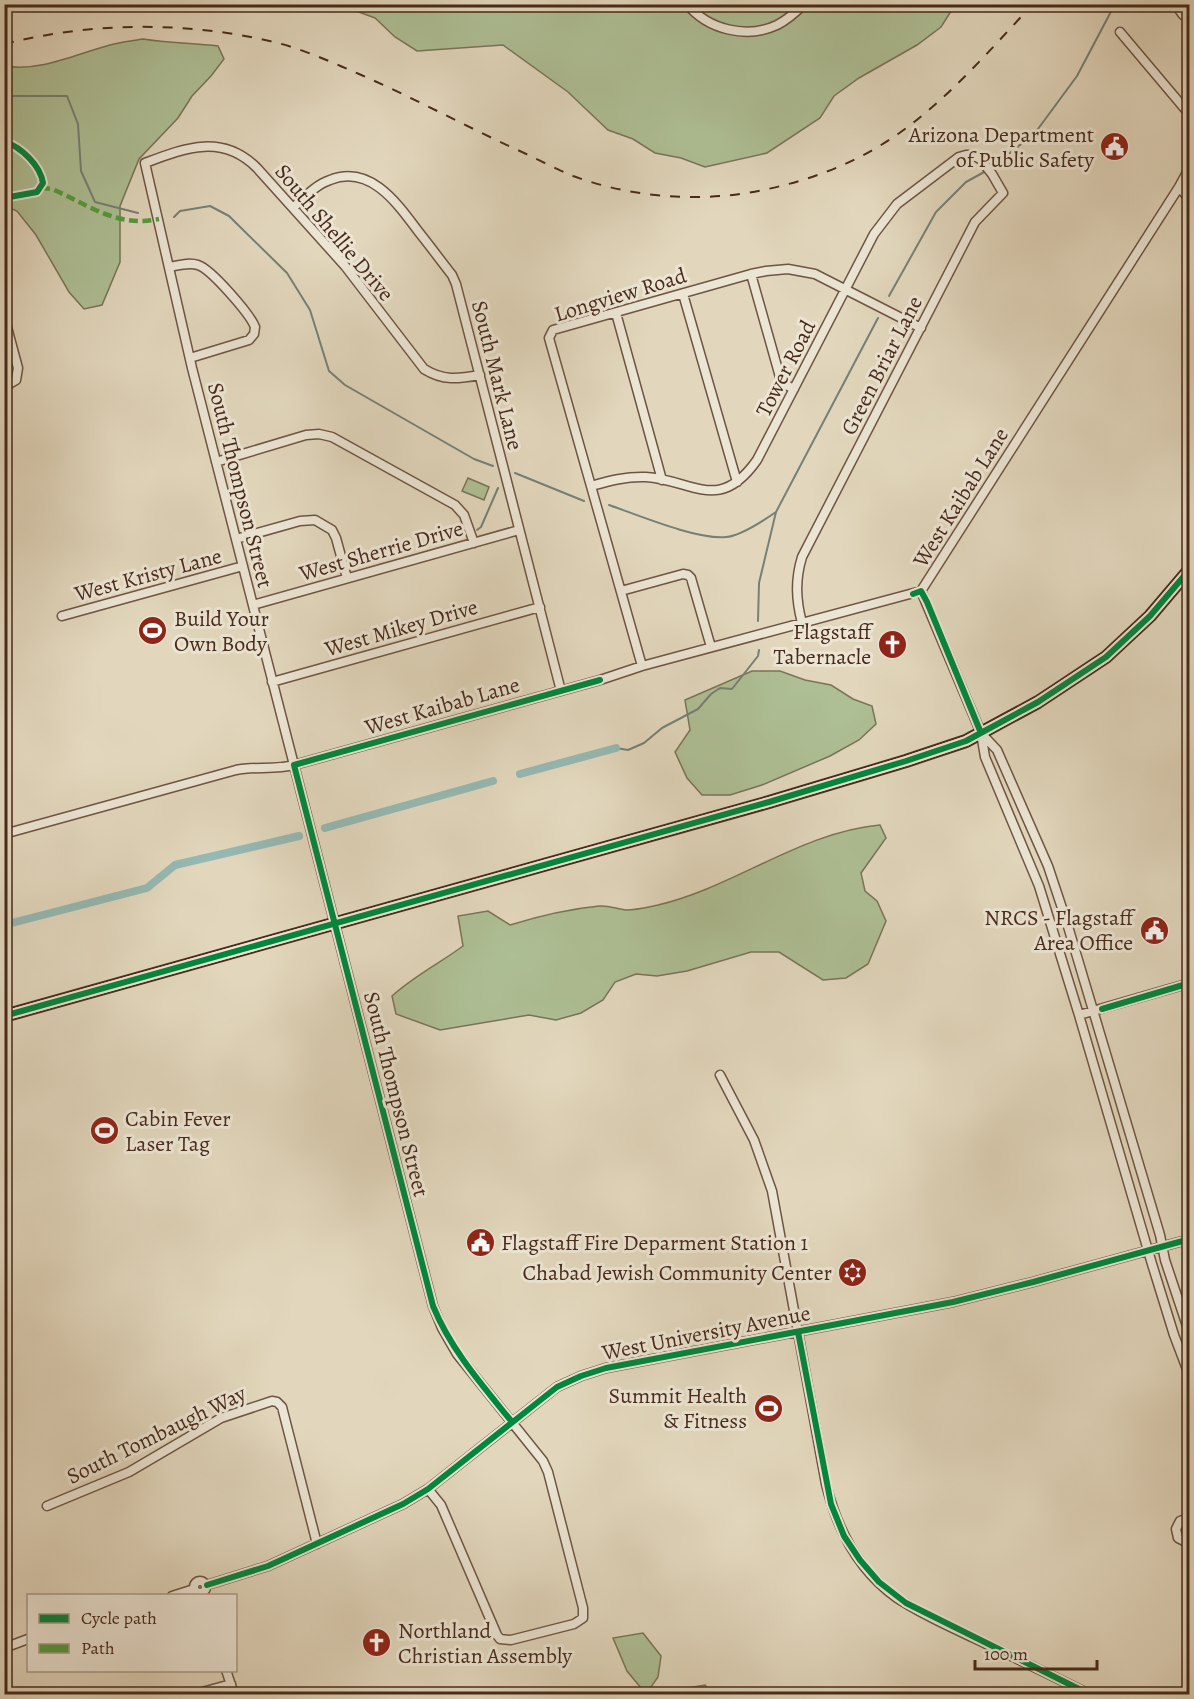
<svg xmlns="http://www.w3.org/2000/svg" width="1194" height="1699" font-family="Alegreya,serif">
	<rect width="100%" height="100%" fill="#e2d7bd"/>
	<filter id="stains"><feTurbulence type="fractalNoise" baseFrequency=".00333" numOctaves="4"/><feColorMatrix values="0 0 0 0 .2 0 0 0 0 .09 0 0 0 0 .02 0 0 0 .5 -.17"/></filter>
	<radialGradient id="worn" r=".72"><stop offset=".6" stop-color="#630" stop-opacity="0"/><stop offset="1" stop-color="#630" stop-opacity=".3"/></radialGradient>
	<path fill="#aebf95" stroke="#7a7458" stroke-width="1.5" d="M340,5H955L941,27L917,45L859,78L834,96L820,118L767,153L705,167L681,158L655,153L633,139L608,130L568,92L503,45L417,51L395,37L375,18Z
		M143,39C168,43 193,43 218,46L224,59L211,76L192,96L178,118L139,159L120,206V262L102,305L84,309L69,292L36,235L17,211L5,206V66C40,72 76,54 110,45C121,42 132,41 143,39Z
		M468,478L489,487L484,500L462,491Z
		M752,671H780L805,680L831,685L853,699L872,706L876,724L859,740L830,756L762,785L730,795H702L687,778L675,752L690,730L685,700Z
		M880,825L886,838L861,873L865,891L877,901L886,921L868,964L846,978L823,980L779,952H751L687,971L657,976L636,974L615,982L603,1000L581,1013L556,1020L529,1015L440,1030L396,1014L392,996C414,976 440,963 463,946L458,916L488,911L510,925C539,916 569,909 599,906C608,905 617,909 626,910C636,910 648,907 658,905C735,887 801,832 880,825Z
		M643,1633L661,1656L658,1677L646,1694L627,1671L613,1638Z
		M705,1685L713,1694H676V1690Z"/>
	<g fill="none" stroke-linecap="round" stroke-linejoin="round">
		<path stroke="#768076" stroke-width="2" d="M4,96H67L78,124L81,171L95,202L138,213
			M991,168L1035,133L1077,76L1115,4
			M174,217L180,211L210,206L229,216L287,273L310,310L329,371L345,385L474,459L493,466
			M889,296L936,212L966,182L986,171
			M515,473L584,501
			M609,505C638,515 697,540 726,537C741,536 763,521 776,512L878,318
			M477,530L481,527L498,488
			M758,621L759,583L776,512
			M616,748L628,750L644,743L662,728L698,709L711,694L720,688L732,689L758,656L759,650"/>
		<path stroke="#95b9b3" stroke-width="8" d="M520,774L616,748
			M325,828L493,781
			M4,925L147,888L175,865L299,836"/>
		<defs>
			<path id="minor" d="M687,4C708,30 747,39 777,25C787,20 796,12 804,4
				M1175,4L1183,15L1190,19
				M1120,32L1190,115
				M1179,187L1190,200
				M293,208C304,198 315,185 330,180C370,164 397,203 418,231C430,246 441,261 452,275L456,284L561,691
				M170,267C180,265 189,262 198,265C211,269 250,314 255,327L254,334L249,340L190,358
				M751,274L780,377L786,385L794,389
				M683,294L737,482
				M616,313L662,480
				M4,316L18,368L16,380L4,387
				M216,462L306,435L319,434L332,437L455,505L464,515L474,543
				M591,486C609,481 627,476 646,477C693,480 719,514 757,460L874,234L897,204L959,157L966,155H973L980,159L992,174L1003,193L975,222L802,557C795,580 796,600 802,623
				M236,539L300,521L315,520L332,530L336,538L347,578
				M621,591L683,574L688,575L691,578L711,647
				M921,591L981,733L985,757L1039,886L1079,1015L1152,1264L1174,1335L1190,1377
				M253,605L519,530
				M62,616L243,566
				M642,666L549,338L553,330L751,274L766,271L788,269L815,274L921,328
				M272,682L540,607
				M981,733L997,750L1048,866L1067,923L1160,1235L1165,1260L1190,1335
				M4,834L236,770C255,766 275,770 294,765L600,680L642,666L921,591L1179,187L1190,167
				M1079,1015L1190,983
				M720,1075L754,1140L772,1191L826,1484C837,1529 859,1571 897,1598C921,1614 948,1626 974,1638C1013,1657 1051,1675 1089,1694
				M428,1489L441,1505L497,1635L500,1639L511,1640L574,1624L583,1618V1608L548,1472L543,1461L457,1354L442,1328L433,1306L192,368L145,163C185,148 222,133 257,168L345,266L424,369C443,381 458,379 480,375
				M47,1506L129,1472L221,1418L272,1401L277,1402L282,1407L317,1544
				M1190,1517L1180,1521L1176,1529L1178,1538L1190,1544
				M194 1587a6 6 0 1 1 12 0a6 6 0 1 1-12 0Z
				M207,1585L268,1566L403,1504L428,1489L557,1387L581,1376L606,1368L953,1302L1033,1282L1190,1239
				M172,1596L194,1589
				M4,1648L28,1639
				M226,1670L234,1694
				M195,1694L231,1684"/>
			<path id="major" d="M4,1016L769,802L906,761L966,741L1038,702L1106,657L1150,616L1190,569"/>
		</defs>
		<use href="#minor" stroke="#6e5543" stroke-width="11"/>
		<use href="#major" stroke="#472a1a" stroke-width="14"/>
		<use href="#minor" stroke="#ece5d4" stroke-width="8"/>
		<use href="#major" stroke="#e2d7bd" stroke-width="10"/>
		<path stroke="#472a1a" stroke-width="2" stroke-dasharray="10 10" stroke-linecap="butt" d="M4,44C92,22 185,21 274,42C303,49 331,62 359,74C414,98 467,127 522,152C539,160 556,169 573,176C633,198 701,203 763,190C812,180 858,162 898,134C949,98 990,50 1033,4"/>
		<path stroke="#559c3e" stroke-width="4.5" stroke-dasharray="9 4.5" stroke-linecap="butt" d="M41,188L52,189C89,205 117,228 159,219"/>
		<defs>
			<path id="cycleway" d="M4,141C22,148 40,165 43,183L37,192L4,198
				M913,594L921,591L927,602L981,733
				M1102,1009L1190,983
				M4,1016L769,802L906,761L966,741L1038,702L1106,657L1150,616L1190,569
				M798,1332L831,1504L844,1536L860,1560L879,1582L906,1603L1089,1694
				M512,1422C482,1385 451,1350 433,1306L294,765L600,680
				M207,1585L268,1566L403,1504L428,1489L557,1387L581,1376L606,1368L953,1302L1033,1282L1190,1239"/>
		</defs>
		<use href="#cycleway" stroke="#ece5d4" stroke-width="10"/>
		<use href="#cycleway" stroke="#00873e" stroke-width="6"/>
	</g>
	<defs>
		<symbol id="civic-disc" viewBox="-11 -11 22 22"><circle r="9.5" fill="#8f2418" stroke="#ece5d4"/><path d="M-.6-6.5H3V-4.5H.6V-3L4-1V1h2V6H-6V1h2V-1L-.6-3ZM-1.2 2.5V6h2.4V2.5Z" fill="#fff"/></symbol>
		<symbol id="stadium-disc" viewBox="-11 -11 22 22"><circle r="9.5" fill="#8f2418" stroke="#ece5d4"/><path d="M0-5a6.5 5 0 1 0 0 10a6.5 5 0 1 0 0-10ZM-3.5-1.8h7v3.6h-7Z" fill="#fff"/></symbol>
		<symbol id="church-disc" viewBox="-11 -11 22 22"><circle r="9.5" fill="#8f2418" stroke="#ece5d4"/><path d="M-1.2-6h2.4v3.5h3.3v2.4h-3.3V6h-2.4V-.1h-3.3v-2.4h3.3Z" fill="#fff"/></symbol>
		<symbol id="synagogue-disc" viewBox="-11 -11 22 22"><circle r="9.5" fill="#8f2418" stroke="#ece5d4"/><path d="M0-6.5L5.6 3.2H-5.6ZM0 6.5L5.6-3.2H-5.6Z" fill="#fff"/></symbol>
	</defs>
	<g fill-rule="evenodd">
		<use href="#civic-disc" x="1098" y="130" width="33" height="33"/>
		<use href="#stadium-disc" x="136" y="614" width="33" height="33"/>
		<use href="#church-disc" x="876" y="628" width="33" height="33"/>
		<use href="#civic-disc" x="1138" y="914" width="33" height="33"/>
		<use href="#stadium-disc" x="88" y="1114" width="33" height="33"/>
		<use href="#civic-disc" x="464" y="1226" width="33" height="33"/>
		<use href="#synagogue-disc" x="836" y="1256" width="33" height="33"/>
		<use href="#stadium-disc" x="752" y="1392" width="33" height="33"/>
		<use href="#church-disc" x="360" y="1626" width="33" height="33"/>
	</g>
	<g text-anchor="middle" stroke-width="6" stroke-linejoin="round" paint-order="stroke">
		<g font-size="22" fill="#472a1a" stroke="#ece5d4" text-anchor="end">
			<text x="1094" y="142">Arizona Department<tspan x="1094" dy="25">of Public Safety</tspan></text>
			<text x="174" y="626" text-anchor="start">Build Your<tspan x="174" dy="25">Own Body</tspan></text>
			<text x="871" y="639">Flagstaff<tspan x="871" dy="25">Tabernacle</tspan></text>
			<text x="1133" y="925">NRCS - Flagstaff<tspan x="1133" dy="25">Area Office</tspan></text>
			<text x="125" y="1126" text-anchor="start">Cabin Fever<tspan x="125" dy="25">Laser Tag</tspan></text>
			<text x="501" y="1250" text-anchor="start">Flagstaff Fire Deparment Station 1</text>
			<text x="832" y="1280">Chabad Jewish Community Center</text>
			<text x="747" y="1403">Summit Health<tspan x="747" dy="25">&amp; Fitness</tspan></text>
			<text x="398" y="1638" text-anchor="start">Northland<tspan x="398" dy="25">Christian Assembly</tspan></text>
		</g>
		<g font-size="22" fill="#472a1a" stroke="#ece5d4">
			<text transform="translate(335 232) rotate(50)" y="8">South Shellie Drive</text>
			<text transform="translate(620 294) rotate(-17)" y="8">Longview Road</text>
			<text transform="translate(881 365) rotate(-63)" y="8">Green Briar Lane</text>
			<text transform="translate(785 368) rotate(-63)" y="8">Tower Road</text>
			<text transform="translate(498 375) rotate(76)" y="8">South Mark Lane</text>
			<text transform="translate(241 485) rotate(76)" y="8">South Thompson Street</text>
			<text transform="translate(960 497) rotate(-58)" y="8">West Kaibab Lane</text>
			<text transform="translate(381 550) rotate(-16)" y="8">West Sherrie Drive</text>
			<text transform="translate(148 574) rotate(-15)" y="8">West Kristy Lane</text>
			<text transform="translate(401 627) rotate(-16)" y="8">West Mikey Drive</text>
			<text transform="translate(442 705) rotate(-16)" y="8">West Kaibab Lane</text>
			<text transform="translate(397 1094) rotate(76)" y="8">South Thompson Street</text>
			<text transform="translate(706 1332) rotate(-11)" y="8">West University Avenue</text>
			<text transform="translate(156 1434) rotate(-26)" y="8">South Tombaugh Way</text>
		</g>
	</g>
	<rect width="1194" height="1699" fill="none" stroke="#e2d7bd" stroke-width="24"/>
	<rect x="6" y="6" width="1182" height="1687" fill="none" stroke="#472a1a" stroke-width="3"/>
	<rect x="12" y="12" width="1170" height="1675" fill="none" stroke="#472a1a" stroke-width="1.5"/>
	<rect x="27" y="1594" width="210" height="78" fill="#ece5d4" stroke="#aa9a8a" stroke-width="1.5"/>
	<rect x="39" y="1614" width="30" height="9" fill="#00873e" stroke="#aa9a8a" stroke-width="1.5"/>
	<text x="81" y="1624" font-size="18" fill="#472a1a">Cycle path</text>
	<rect x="39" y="1644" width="30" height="9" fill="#559c3e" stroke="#aa9a8a" stroke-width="1.5"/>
	<text x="81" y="1654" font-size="18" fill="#472a1a">Path</text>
	<path d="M975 1660v9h122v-9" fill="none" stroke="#472a1a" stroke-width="3"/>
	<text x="984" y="1660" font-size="18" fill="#472a1a" stroke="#ece5d4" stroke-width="4.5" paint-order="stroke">100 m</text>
	<rect width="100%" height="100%" filter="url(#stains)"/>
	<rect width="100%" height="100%" fill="url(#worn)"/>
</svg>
